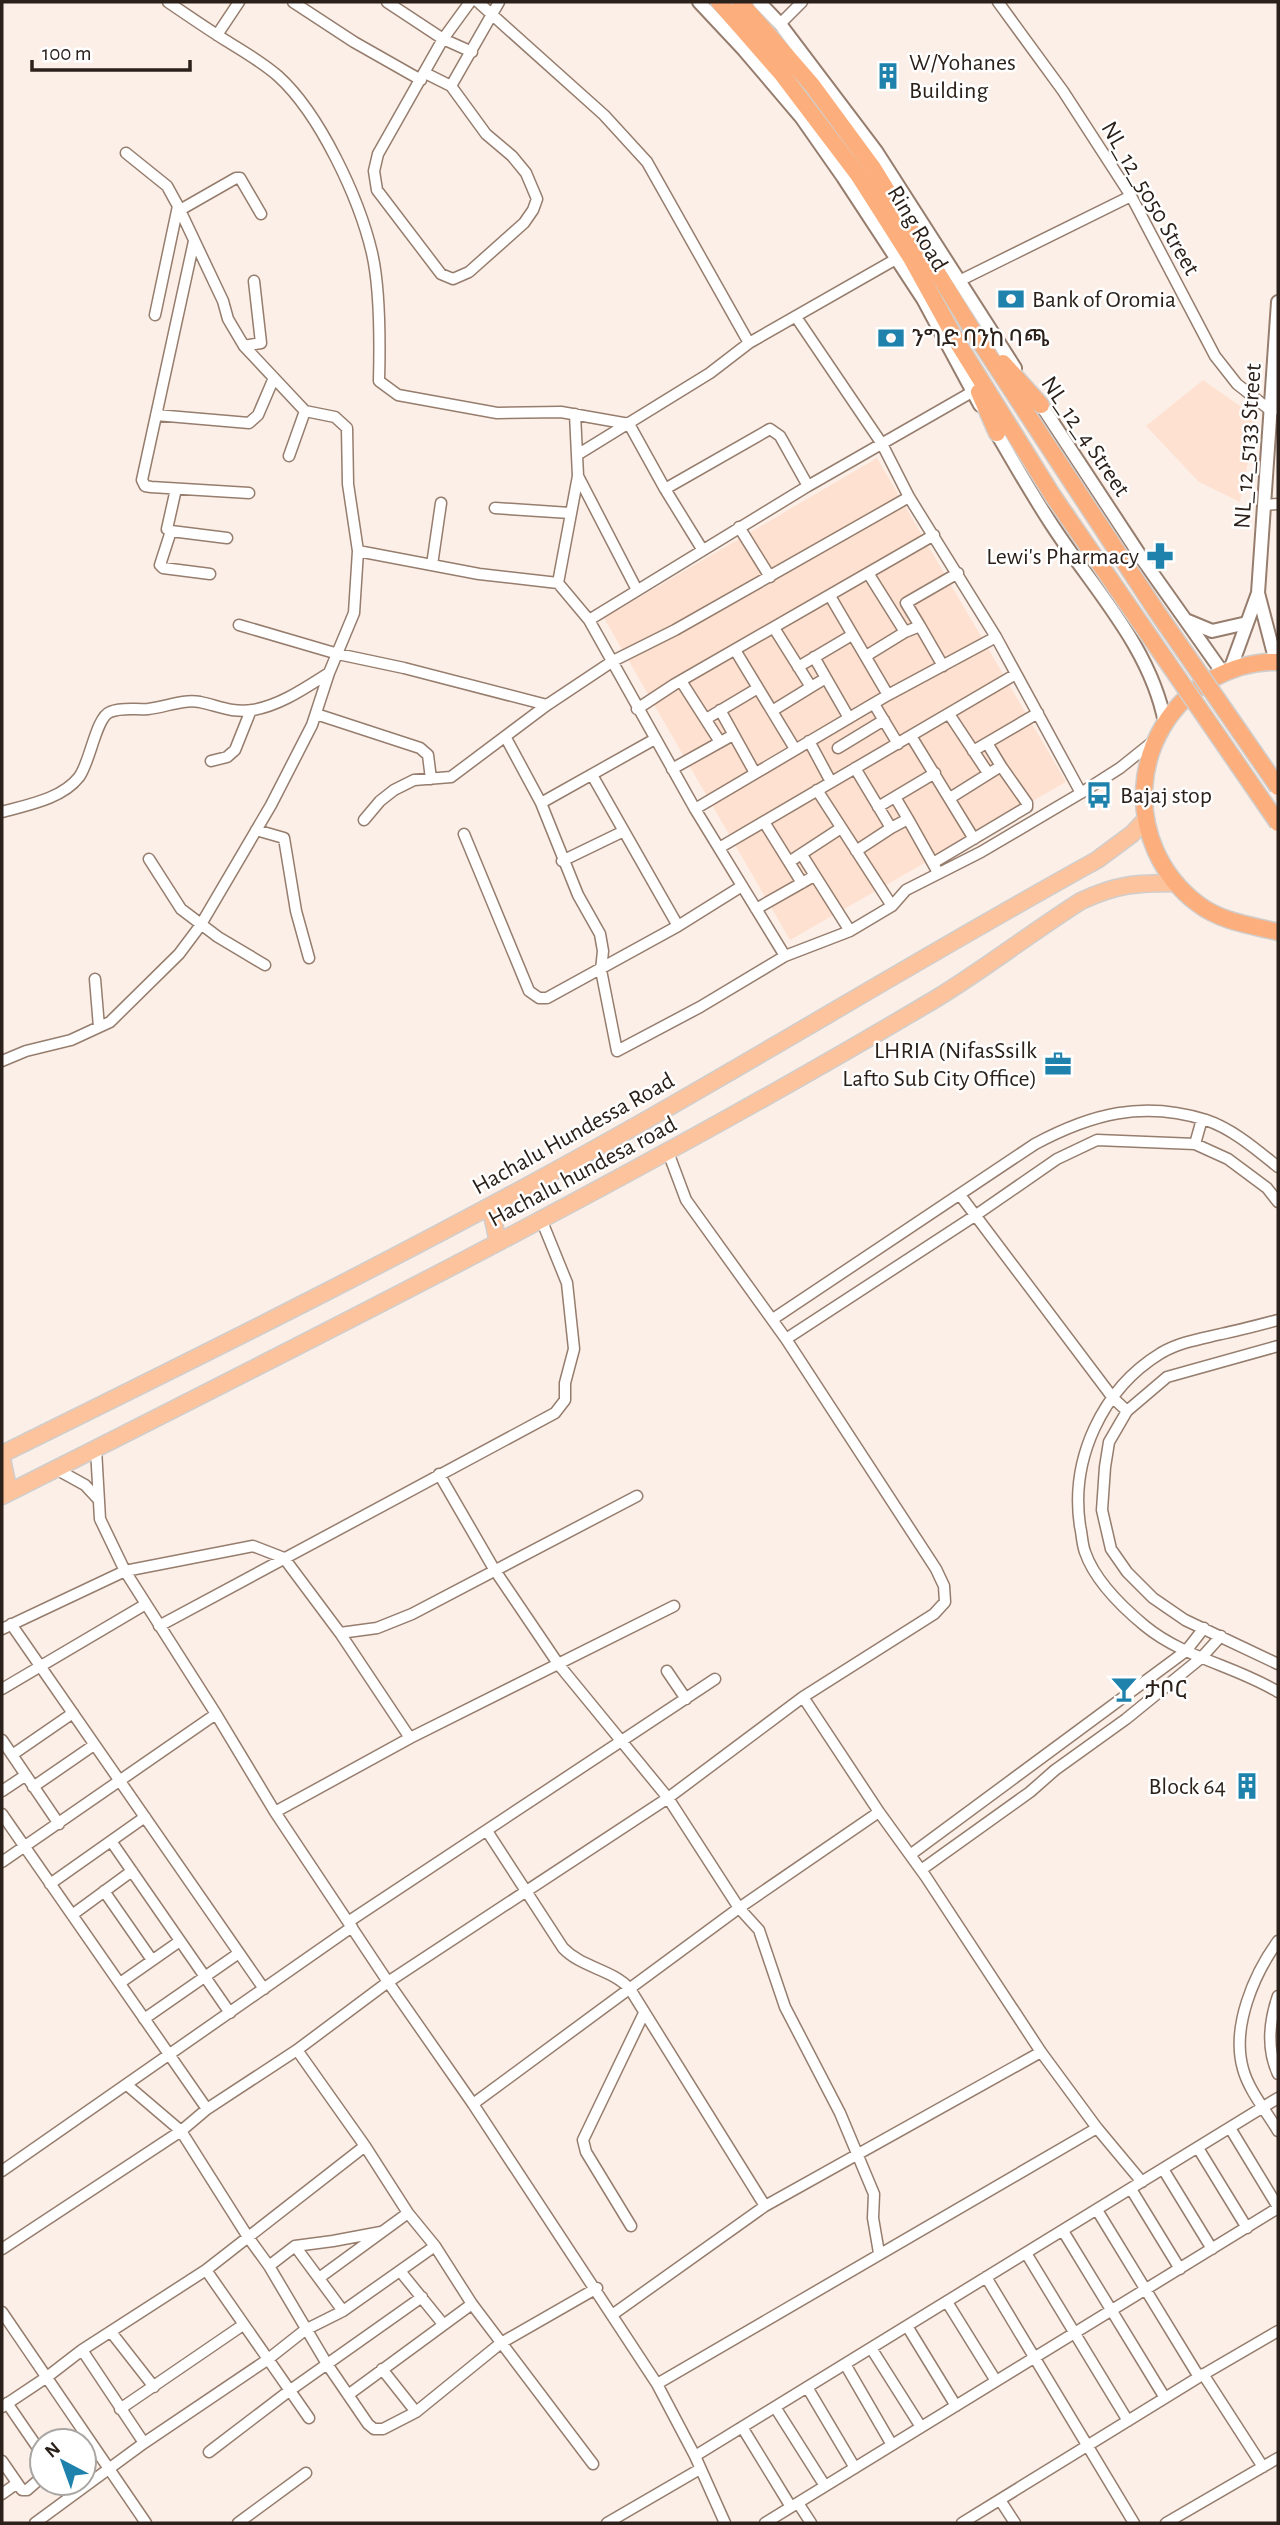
<svg xmlns="http://www.w3.org/2000/svg" width="1280" height="2525" font-family="'Alegreya Sans','Noto Sans Ethiopic',sans-serif">
	<rect width="100%" height="100%" fill="#fbefe8"/>
	<path fill="#fee1d0" d="M1203,380L1257,418L1240,502L1199,482L1146,426Z
		M877,458L1066,782L790,940L604,618Z"/>
	<g fill="none" stroke-linecap="round" stroke-linejoin="round">
		<defs>
			<path id="minor" d="M168,2C187,15 206,28 225,40C243,51 262,62 278,76C320,114 359,198 372,253C380,288 380,344 379,381L398,395L497,413L561,412L629,424L665,489L770,429L780,436L808,486
				M293,2L354,42L421,80
				M387,2L443,39L472,52
				M478,2L604,115L647,162L749,343L896,259
				M998,2L1063,91L1131,196L1215,356L1237,384L1270,410L1278,409
				M780,24L802,2
				M217,35L239,2
				M425,73L451,86L486,134L512,156L526,173L537,199L533,210L524,223L469,272L453,279L441,274L377,190L374,171L378,154L443,39L470,2
				M451,86L499,2
				M180,210L236,178H240L261,214
				M194,241L142,480L145,486L151,487L249,493
				M959,281L1131,196
				M155,315L178,206
				M796,317L882,444L909,497L996,637L1081,793
				M244,346L261,343L254,281
				M575,414L578,476L558,583L589,620
				M156,415L249,423L258,415L273,380
				M577,455L710,373L749,343
				M289,456L305,411
				M578,476L637,590
				M176,489L167,529L171,531L227,538
				M665,489L702,549
				M1264,505L1278,504
				M495,508L570,513
				M739,527L770,577
				M171,531L160,565L163,568L210,574
				M358,551L479,574L558,583
				M432,565L441,503
				M868,573L905,632L920,626L943,666
				M830,596L888,695
				M239,625L338,654L404,668L547,705
				M920,626L906,603L958,573
				M774,628L811,687L826,678L849,718
				M735,650L795,749
				M866,656L905,632
				M814,657L826,678
				M798,667L852,635
				M681,681L720,742
				M874,704L898,744
				M637,709L675,684L934,535
				M720,710L755,773
				M772,711L811,687
				M316,714L420,748L428,755L431,779
				M949,714L988,773
				M706,719L758,688
				M911,736L974,839
				M506,738L541,803L578,895L600,934L603,951L601,970L617,1051L700,1007L785,956L850,931L892,906L906,890L981,852L1081,793L1120,768L1155,740
				M809,741L831,782
				M987,743L1001,766
				M838,748L884,720
				M973,751L1038,713
				M211,761L227,757L235,750L251,710
				M855,768L891,828L908,819L936,869
				M672,769L733,735
				M592,775L678,926
				M817,790L892,906
				M895,797L908,819
				M541,803L655,739
				M878,807L935,773
				M695,809L888,695L996,637
				M2,812C27,805 62,799 79,777C90,763 96,717 110,712C122,707 136,710 148,709C166,707 182,699 200,702C219,706 231,713 253,710C281,705 305,688 329,673
				M364,820L380,801L394,790L414,780L451,777L547,705L613,661L675,630L909,497
				M764,822L802,883
				M256,830L284,838L296,911L309,958
				M464,834L529,991L539,998H547L678,926L742,886
				M719,848L1016,674
				M856,851L891,828
				M802,855L850,931
				M149,859L181,909L218,937L265,965
				M562,861L624,831
				M789,862L841,828
				M933,863L1027,807V803L1001,766L950,798
				M756,909L814,876
				M785,956L695,809L589,620L808,486L972,392
				M95,979L99,1027
				M2,1061L26,1051L71,1040L110,1022L179,954L200,926L271,805L312,725L329,673L354,613L358,551L348,484L347,428L335,417L305,411L244,346L228,319L223,301L178,206L167,186L126,153
				M1195,1144L1202,1119
				M960,1195L1113,1398L1127,1411
				M773,1319L1035,1144C1091,1114 1143,1100 1206,1120C1233,1129 1257,1150 1278,1167
				M1278,1320C1259,1325 1240,1330 1221,1334C1200,1339 1180,1342 1161,1353C1102,1389 1070,1459 1080,1526C1082,1534 1082,1544 1085,1552C1095,1581 1122,1607 1145,1626C1184,1658 1236,1666 1278,1692
				M786,1339L976,1215L1057,1159L1097,1140L1195,1144L1228,1159L1267,1188L1278,1202
				M1278,1346L1167,1377L1127,1411L1109,1442L1105,1467L1102,1510L1111,1549L1127,1572L1153,1598L1185,1620L1278,1664
				M96,1449L100,1519L125,1571L216,1714L275,1812L388,1982L473,2104L657,2384L695,2456L725,2523
				M56,1469L85,1485L98,1499
				M439,1474L494,1569L559,1665L668,1798L739,1908L759,1930L785,2007L840,2113L874,2194L873,2218L879,2253
				M11,1624L264,1989
				M159,1626L555,1413L565,1400V1383L574,1349L567,1283L541,1219
				M2,1629L125,1571L253,1546L284,1558L340,1633L410,1738
				M340,1633L377,1628L412,1614L637,1496
				M667,1671L686,1699
				M2,1689L146,1604
				M803,1697L879,1812L926,1877L1041,2052L1097,2128L1142,2182
				M2,1740L59,1824
				M12,1755L73,1713
				M33,1787L94,1745
				M2,1791L26,1775
				M275,1812L410,1738L674,1606
				M2,1814L207,2109
				M487,1831L563,1948C582,1968 612,1969 630,1989L765,2206
				M111,1841L230,2013
				M910,1855L1186,1651L1204,1628
				M2,1862L216,1714
				M921,1870L1030,1792L1055,1770L1126,1719L1201,1658L1221,1636
				M50,1884L145,1817
				M104,1891L152,1960
				M72,1915L132,1871
				M348,1922L715,1679
				M1278,1941C1254,1974 1231,2027 1243,2069C1249,2091 1267,2112 1278,2131
				M120,1983L180,1941
				M1278,1996C1269,2022 1266,2048 1278,2074
				M144,2019L239,1953
				M297,2050L365,2146L408,2213L435,2246L472,2304L593,2464
				M127,2085L181,2131L248,2237L269,2266L327,2364L368,2424L374,2429H383L416,2412L501,2343L597,2288
				M473,2104L739,1908L879,1812
				M1230,2128L1278,2207
				M1198,2148L1247,2228
				M1163,2169L1212,2249
				M2,2171L352,1927
				M1131,2189L1180,2269
				M1097,2210L1199,2377
				M631,2226L586,2152L583,2140L644,2013
				M1063,2231L1165,2398
				M295,2246L343,2311
				M2,2249L181,2131L207,2109L297,2050L388,1982L668,1798L803,1697L934,1614L945,1602L944,1586L936,1569L786,1339L686,1200L668,1152
				M1026,2253L1128,2421
				M269,2266L295,2246L333,2241L381,2232
				M206,2270L309,2418
				M400,2271L443,2324
				M986,2277L1134,2523
				M319,2278L408,2213
				M947,2302L996,2381
				M2,2312L146,2523
				M612,2315L765,2206L1041,2052
				M907,2326L956,2406
				M111,2332L154,2387
				M871,2348L921,2427
				M82,2350L144,2443
				M845,2364L892,2445
				M382,2369L416,2412
				M1203,2374L1263,2467
				M657,2384L1097,2128
				M807,2387L855,2468
				M348,2395L472,2304
				M7,2403L42,2454
				M2,2407L47,2377L82,2350L206,2270L365,2146
				M775,2407L825,2486
				M120,2409L243,2325
				M742,2427L791,2507
				M209,2452L289,2391L422,2297
				M695,2456L1278,2098
				M2,2461L22,2490H27L42,2477
				M62,2483L71,2496
				M2,2494L16,2484
				M1000,2500L1015,2523
				M798,2503L811,2523
				M35,2523L144,2443L267,2360L305,2330L343,2311L435,2246
				M238,2523L306,2473
				M607,2523L700,2469
				M765,2523L1278,2208
				M962,2523L1199,2377L1278,2331
				M1166,2523L1278,2458"/>
			<path id="tertiary" d="M699,2L744,50L801,117L843,177L923,299L980,405
				M759,2L780,24L876,151L1015,368
				M1038,400L1143,560L1223,673
				M993,427C1013,461 1032,495 1054,528C1094,589 1151,648 1165,723
				M1258,593L1276,662
				M1188,621L1212,631L1247,623
				M1230,670L1258,593L1278,302"/>
			<path id="primary" d="M490,1206L498,1242
				M2,1454C217,1348 433,1241 641,1123C794,1036 943,945 1097,860L1132,834L1146,819
				M2,1459L9,1492
				M2,1496C317,1337 633,1179 937,998C986,968 1032,932 1081,901C1117,884 1137,883 1175,883"/>
			<path id="trunk" d="M719,2L781,73L859,176L911,258L959,345L1053,496
				M740,2L812,85L873,168L973,331L1073,484
				M1003,363L1041,405
				M979,392L997,433
				M1278,662C1255,661 1232,668 1212,679C1127,727 1121,846 1198,904C1222,922 1250,925 1278,932"/>
		</defs>
		<use href="#minor" stroke="#967d6d" stroke-width="13"/>
		<use href="#tertiary" stroke="#967d6d" stroke-width="16"/>
		<use href="#primary" stroke="#d0cecd" stroke-width="19"/>
		<use href="#trunk" stroke="#d0cecd" stroke-width="19"/>
		<use href="#minor" stroke="#fff" stroke-width="10"/>
		<use href="#tertiary" stroke="#fff" stroke-width="12"/>
		<use href="#primary" stroke="#fdc39d" stroke-width="16"/>
		<use href="#trunk" stroke="#fcaf7c" stroke-width="16"/>
		<defs>
			<path id="trunk-bridge" d="M1073,484L1157,612L1278,787
				M1053,496L1278,823"/>
		</defs>
		<use href="#trunk-bridge" stroke="#d0cecd" stroke-width="19" stroke-linecap="butt"/>
		<use href="#trunk-bridge" stroke="#fcaf7c" stroke-width="16"/>
	</g>
	<defs>
		<symbol id="building-bare" viewBox="-9 -9 18 18"><path d="M-4-6H4V6H1V3H-1V6H-4ZM-2.5-4.3h1.7v1.8h-1.7ZM.8-4.3h1.7v1.8H.8ZM-2.5-1h1.7V.8h-1.7ZM.8-1h1.7V.8H.8Z" fill="#1e82ac" stroke="#fff" stroke-width="2.5" paint-order="stroke"/></symbol>
		<symbol id="bank-bare" viewBox="-9 -9 18 18"><path d="M-6-4H6V4H-6ZM0-2.3a2.3 2.3 0 1 0 0 4.6a2.3 2.3 0 1 0 0-4.6Z" fill="#1e82ac" stroke="#fff" stroke-width="2.5" paint-order="stroke"/></symbol>
		<symbol id="pharmacy-bare" viewBox="-9 -9 18 18"><path d="M-2-6h4v4h4v4h-4v4h-4v-4h-4v-4h4Z" fill="#1e82ac" stroke="#fff" stroke-width="2.5" paint-order="stroke"/></symbol>
		<symbol id="bus-bare" viewBox="-9 -9 18 18"><path d="M-5-6H5V4H4V6H2V4H-2V6H-4V4H-5ZM-3.5-4V0h7V-4ZM-3.5 1.2v1.5H-2V1.2ZM2 1.2v1.5H3.5V1.2Z" fill="#1e82ac" stroke="#fff" stroke-width="2.5" paint-order="stroke"/></symbol>
		<symbol id="office-bare" viewBox="-9 -9 18 18"><path d="M-6-3h4V-5.5h4V-3h4V5H-6ZM-1-4.5V-3h2v-1.5ZM-6 0V1H6V0Z" fill="#1e82ac" stroke="#fff" stroke-width="2.5" paint-order="stroke"/></symbol>
		<symbol id="bar-bare" viewBox="-9 -9 18 18"><path d="M-6-5H6L.8 .8V4.5H3.5V6h-7V4.5H-.8V.8Z" fill="#1e82ac" stroke="#fff" stroke-width="2.5" paint-order="stroke"/></symbol>
	</defs>
	<g fill-rule="evenodd">
		<use href="#building-bare" x="869" y="57" width="38" height="38"/>
		<use href="#bank-bare" x="992" y="280" width="38" height="38"/>
		<use href="#bank-bare" x="872" y="319" width="38" height="38"/>
		<use href="#pharmacy-bare" x="1141" y="537" width="38" height="38"/>
		<use href="#bus-bare" x="1080" y="776" width="38" height="38"/>
		<use href="#office-bare" x="1039" y="1045" width="38" height="38"/>
		<use href="#bar-bare" x="1105" y="1670" width="38" height="38"/>
		<use href="#building-bare" x="1228" y="1767" width="38" height="38"/>
	</g>
	<g text-anchor="middle" stroke-width="5" stroke-linejoin="round" paint-order="stroke">
		<g font-size="24" fill="#2b211a" stroke="#fff" text-anchor="start">
			<text x="909" y="70">W/Yohanes<tspan x="909" dy="28">Building</tspan></text>
			<text x="1032" y="307">Bank of Oromia</text>
			<text x="912" y="346">ንግድ ባንከ ባጫ</text>
			<text x="1139" y="564" text-anchor="end">Lewi's Pharmacy</text>
			<text x="1120" y="803">Bajaj stop</text>
			<text x="1037" y="1058" text-anchor="end">LHRIA (NifasSsilk<tspan x="1037" dy="28">Lafto Sub City Office)</tspan></text>
			<text x="1145" y="1697">ታቦር</text>
			<text x="1226" y="1794" text-anchor="end">Block 64</text>
		</g>
		<g font-size="24" fill="#2b211a" stroke="#fff">
			<text transform="translate(1151 198) rotate(60)" y="8">NL_12_5050 Street</text>
			<text transform="translate(918 228) rotate(59)" y="8">Ring Road</text>
			<text transform="translate(1086 436) rotate(56)" y="8">NL_12_4 Street</text>
			<text transform="translate(1247 446) rotate(-86)" y="8">NL_12_5133 Street</text>
			<text transform="translate(573 1133) rotate(-29)" y="8">Hachalu Hundessa Road</text>
			<text transform="translate(582 1171) rotate(-28)" y="8">Hachalu hundesa road</text>
		</g>
	</g>
	<rect width="1280" height="2525" fill="none" stroke="#2b211a" stroke-width="7"/>
	<g transform="translate(63 2462) rotate(319)"><circle r="33" fill="#ffffff" stroke="#aaa6a3" stroke-width="2"/>
	<path d="M0-5L12 26L0 18L-12 26Z" fill="#1e82ac"/>
	<text y="-10" font-size="19" font-weight="bold" text-anchor="middle" fill="#2b211a">N</text>
	</g>
	<path d="M32 60v10h158v-10" fill="none" stroke="#2b211a" stroke-width="3.5"/>
	<text x="42" y="60" font-size="21" fill="#2b211a" stroke="#ffffff" stroke-width="5" paint-order="stroke">100 m</text>
</svg>
